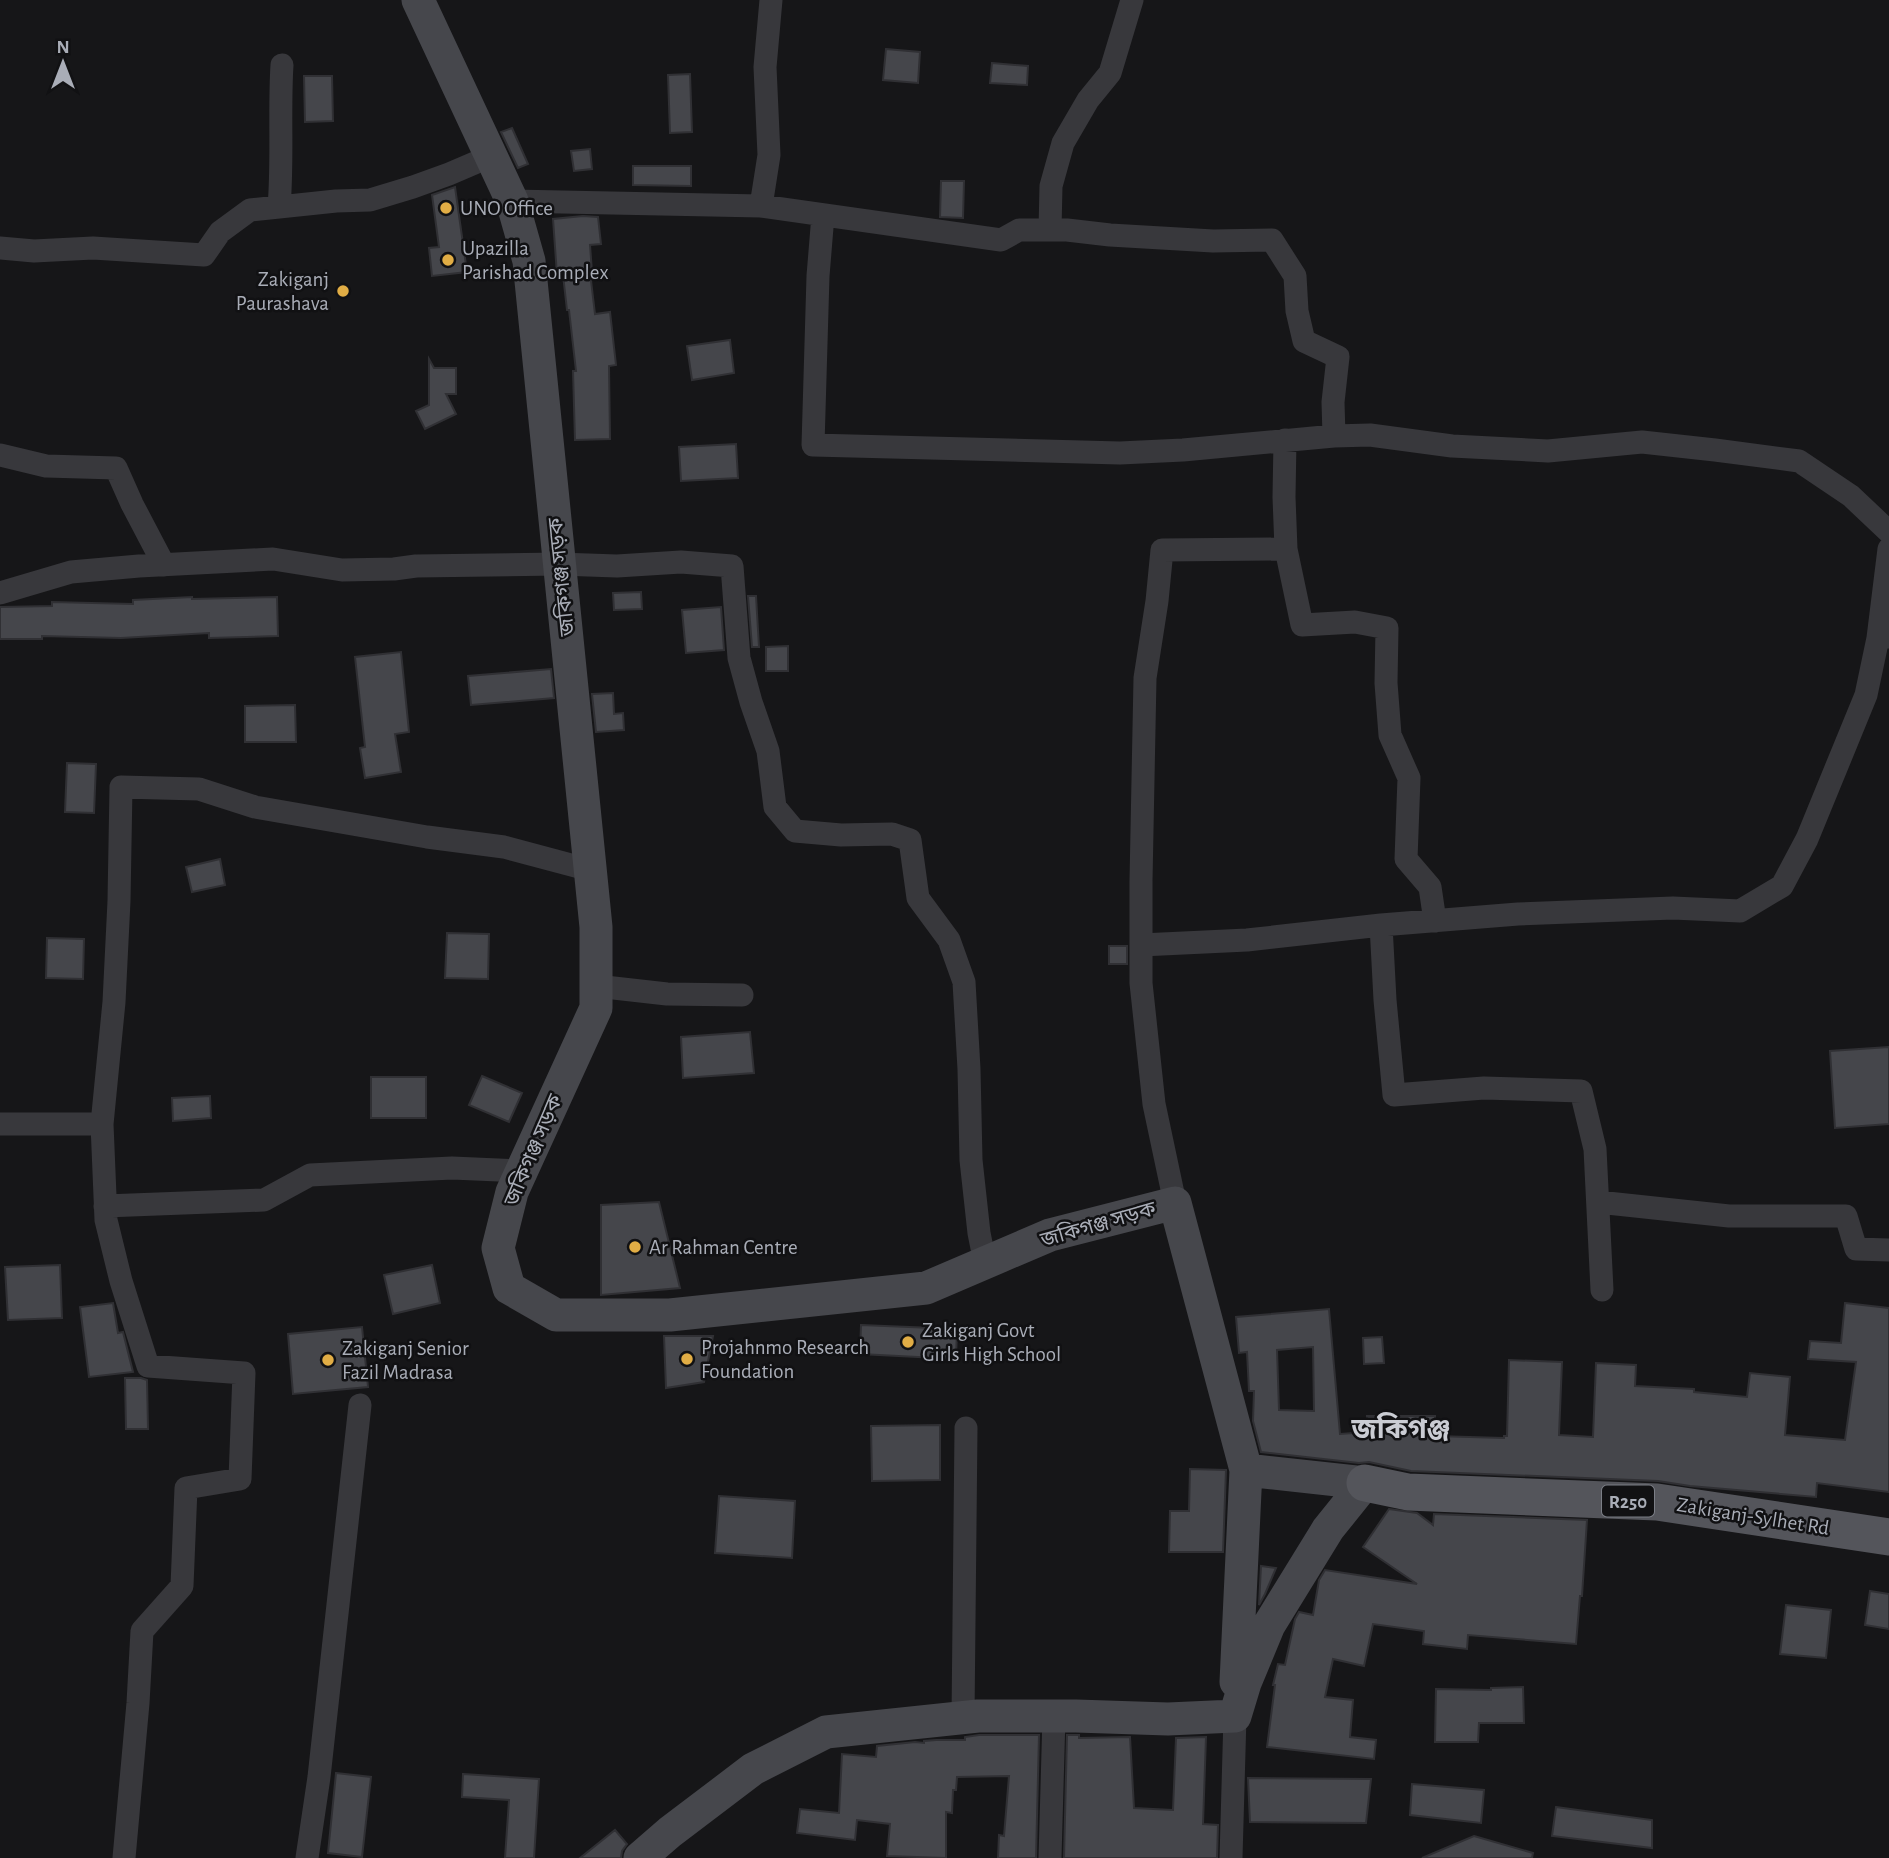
<svg xmlns="http://www.w3.org/2000/svg" width="1889" height="1858" font-family="'Alegreya Sans','Noto Sans Bengali',sans-serif">
	<rect width="100%" height="100%" fill="#161618"/>
	<path fill="#45464b" stroke="#303034" stroke-width="2" fill-rule="evenodd" d="M886,49L920,52L918,83L883,80Z
		M992,63L1028,66L1027,85L990,83Z
		M690,74L692,132L670,133L668,75Z
		M304,76H332L333,121L305,122Z
		M512,128L528,164L518,168L501,132Z
		M590,149L592,169L574,171L571,151Z
		M633,166H691V186L633,185Z
		M941,181H964L963,218L940,217Z
		M455,187L467,272L432,276L429,248L439,247L432,195Z
		M583,216L598,217L601,244L590,245L592,272H590L595,314L610,312L616,365L609,366L610,439L575,440L573,371H576L569,310H567L563,275H557L553,219Z
		M730,340L734,373L692,380L687,346Z
		M429,359L434,368H456V394H446L456,414L425,429L416,411L429,405Z
		M736,444L738,478L681,481L679,447Z
		M641,592L642,609L614,610L613,593Z
		M748,596H756L759,647H752Z
		M192,597V599L277,597L278,636L209,638V633L121,638L42,636V639H0V607L52,606V602L133,604V600Z
		M721,607L724,650L686,653L682,610Z
		M788,646V671H766V647Z
		M401,652L409,732L395,734L401,772L365,778L360,748L365,747L355,657Z
		M551,669L554,698L471,705L468,676Z
		M613,693L614,714L623,713L624,730L596,732L592,694Z
		M295,705L296,742H245V706Z
		M67,763L96,764L94,813L65,812Z
		M220,859L225,885L192,892L186,867Z
		M447,933L489,934L488,979L445,978Z
		M47,938L84,939L83,979L46,978Z
		M1109,946H1127V964H1109Z
		M750,1032L754,1073L683,1078L681,1037Z
		M1889,1047V1124L1835,1128L1830,1051Z
		M482,1076L522,1093L509,1122L469,1105Z
		M371,1077H426V1118H371Z
		M210,1096L211,1118L173,1121L172,1098Z
		M659,1202L680,1288L601,1295V1205Z
		M60,1265L62,1318L8,1320L5,1267Z
		M432,1265L440,1303L393,1314L384,1275Z
		M113,1303L118,1333L123,1332L133,1372L89,1377L80,1307Z
		M1845,1303L1889,1308V1492L1817,1483L1816,1497L1690,1486L1658,1481L1411,1471L1369,1462L1359,1463L1261,1452L1253,1421L1254,1391H1249L1247,1352L1239,1353L1236,1317L1329,1309L1340,1434L1368,1432L1367,1416H1435V1436L1504,1438V1436H1507L1509,1360L1562,1362L1559,1435L1593,1437L1596,1363L1636,1365L1635,1386L1694,1389V1392L1747,1397L1750,1373L1790,1377L1785,1435L1845,1440L1856,1362L1808,1359L1810,1341L1841,1343ZM1313,1347L1314,1411L1279,1410L1277,1350Z
		M861,1325L957,1329L956,1359L860,1354Z
		M362,1327L368,1387L293,1394L288,1334Z
		M664,1336H713L704,1382L666,1388Z
		M1382,1337L1384,1363L1364,1364L1363,1338Z
		M125,1378H141L147,1380L148,1429H126Z
		M940,1425V1480L872,1481L871,1426Z
		M1190,1469L1226,1470L1223,1552H1169L1170,1511H1189Z
		M719,1496L795,1501L792,1558L715,1553Z
		M1389,1509L1417,1513L1433,1525L1434,1514L1587,1520L1582,1596H1580L1576,1644L1468,1635L1467,1649L1423,1644L1424,1631L1373,1624L1364,1666L1333,1659L1325,1697L1353,1700L1350,1737L1376,1740L1374,1759L1267,1747L1275,1685H1273L1278,1664L1285,1665L1295,1619L1299,1612L1313,1615L1319,1580L1325,1570L1417,1584L1363,1547Z
		M1261,1566L1276,1568L1265,1594L1259,1605Z
		M1870,1591L1889,1594V1629L1865,1625Z
		M1786,1605L1831,1610L1826,1658L1780,1654Z
		M1523,1687L1524,1723H1479L1478,1742H1435L1436,1689L1491,1690V1688Z
		M979,1735H1039L1036,1858H998L999,1835L1004,1836L1009,1776L957,1777L956,1790H953L952,1813L946,1812V1858L887,1856L890,1824L857,1820L855,1840L797,1833L800,1809L839,1813L842,1754L876,1757L877,1746L915,1742L924,1743V1741L936,1740H965V1737Z
		M1067,1735H1079V1738L1130,1737L1134,1808L1173,1810L1176,1738L1206,1737L1203,1824L1218,1825L1217,1858H1064Z
		M336,1773L371,1777L362,1857L328,1853Z
		M463,1774L539,1779L534,1858H505L509,1800L462,1797Z
		M1248,1778L1371,1779L1366,1823L1250,1822Z
		M1412,1784L1484,1790L1481,1823L1410,1815Z
		M1556,1807L1652,1820V1848L1552,1836Z
		M615,1830L627,1844L622,1851L621,1858H580Z
		M1474,1836L1533,1853L1532,1858H1422Z"/>
	<g fill="none" stroke-linecap="round" stroke-linejoin="round">
		<path stroke="#38383c" stroke-width="23" d="M512,201L761,206L1001,240L1019,230H1067L1110,235L1213,241L1272,240L1295,276L1297,311L1304,341L1338,357L1333,402L1334,436
			M761,206L769,155L765,67L771,0
			M279,207C283,160 279,112 282,65
			M823,215L818,276L813,445L1120,453L1183,450L1334,436L1370,435L1452,446L1548,451L1642,442L1715,450L1799,461L1851,496L1889,532
			M1050,230L1051,186L1063,143L1088,100L1110,73L1132,0
			M0,248L34,251L93,248L204,255L220,232L250,210L336,201L370,200L413,187L449,174L491,156
			M1285,440L1284,497L1286,549L1302,625L1355,622L1387,628L1386,683L1390,735L1409,778L1406,859L1430,887L1435,921
			M0,455L46,466L116,468L132,504L164,565
			M1889,549L1878,638L1889,637
			M0,593L71,572L139,566L273,559L342,570L394,569L416,566L559,564L617,566L681,562L732,566L739,658L751,702L768,751L775,807L795,831L841,835L892,834L910,840L918,898L949,940L964,982L969,1069L971,1160L979,1233L985,1263
			M1381,925L1385,1000L1394,1095L1484,1088L1581,1091L1595,1149L1602,1290
			M1141,945L1247,940L1381,925L1518,914L1673,908L1740,911L1782,886L1807,839L1866,695L1878,638
			M596,986L667,994L742,995
			M0,1124H102
			M1598,1202L1729,1216H1846L1856,1249L1889,1250
			M1175,1203L1154,1104L1141,983V881L1145,678L1157,601L1162,550L1286,549
			M105,1206L264,1200L310,1175L452,1168L521,1171
			M963,1718L966,1428
			M124,1858L138,1703L142,1631L182,1586L186,1488L240,1479L244,1373L148,1366L121,1281L106,1220L102,1124L114,1002L119,901L121,787L199,789L255,807L427,837L504,847L590,870
			M307,1858L319,1777L360,1405
			M1050,1858L1054,1716
			M1231,1858L1235,1716"/>
		<path stroke="#46474c" stroke-width="33" d="M418,0L512,201L529,261L596,927V1008L512,1192L498,1248L509,1288L556,1315H670L926,1288L1050,1235L1175,1203L1246,1470L1365,1483
			M1236,1682L1246,1470
			M1235,1716L1245,1683L1269,1625L1328,1529L1365,1483
			M640,1858L670,1832L753,1769L826,1732L978,1716H1076L1168,1719L1235,1716"/>
		<path stroke="#54555b" stroke-width="37" d="M1365,1483L1408,1492L1657,1502L1889,1537"/>
	</g>
	<g fill="#e1ad45" stroke="#111113" stroke-width="2.5">
		<circle cx="446" cy="208" r="7"/>
		<circle cx="448" cy="260" r="7"/>
		<circle cx="343" cy="291" r="7"/>
		<circle cx="635" cy="1247" r="7"/>
		<circle cx="908" cy="1342" r="7"/>
		<circle cx="687" cy="1359" r="7"/>
		<circle cx="328" cy="1360" r="7"/>
	</g>
	<g text-anchor="middle" stroke-width="5" stroke-linejoin="round" paint-order="stroke">
		<rect fill="#111113" stroke="#7b7e86" stroke-width="2" x="1602" y="1485.5" width="52" height="31" rx="5"/>
		<g font-size="19" font-weight="bold" fill="#a9adb7">
			<text x="1628" y="1508">R250</text>
		</g>
		<g font-size="21" fill="#a9adb7" stroke="#111113" text-anchor="start">
			<text x="460" y="215">UNO Office</text>
			<text x="462" y="255">Upazilla<tspan x="462" dy="24">Parishad Complex</tspan></text>
			<text x="329" y="286" text-anchor="end">Zakiganj<tspan x="329" dy="24">Paurashava</tspan></text>
			<text x="649" y="1254">Ar Rahman Centre</text>
			<text x="922" y="1337">Zakiganj Govt<tspan x="922" dy="24">Girls High School</tspan></text>
			<text x="701" y="1354">Projahnmo Research<tspan x="701" dy="24">Foundation</tspan></text>
			<text x="342" y="1355">Zakiganj Senior<tspan x="342" dy="24">Fazil Madrasa</tspan></text>
		</g>
		<g font-size="21" fill="#a9adb7" stroke="#111113">
			<text transform="translate(561 577) rotate(-96)" y="7">জকিগঞ্জ সড়ক</text>
			<text transform="translate(533 1150) rotate(-67)" y="7">জকিগঞ্জ সড়ক</text>
			<text transform="translate(1098 1224) rotate(-16)" y="7">জকিগঞ্জ সড়ক</text>
			<text transform="translate(1753 1516) rotate(9)" y="7">Zakiganj-Sylhet Rd</text>
		</g>
		<g font-size="28" font-weight="bold" fill="#caccd3" stroke="#111113">
			<text x="1401" y="1438">জকিগঞ্জ</text>
		</g>
	</g>
	<g transform="translate(63 63)" stroke="#111113" stroke-width="5" paint-order="stroke">
	<path d="M0-5L12 26L0 18L-12 26Z" fill="#a9adb7"/>
	<text y="-10" font-size="19" font-weight="bold" text-anchor="middle" fill="#a9adb7">N</text>
	</g>
</svg>
